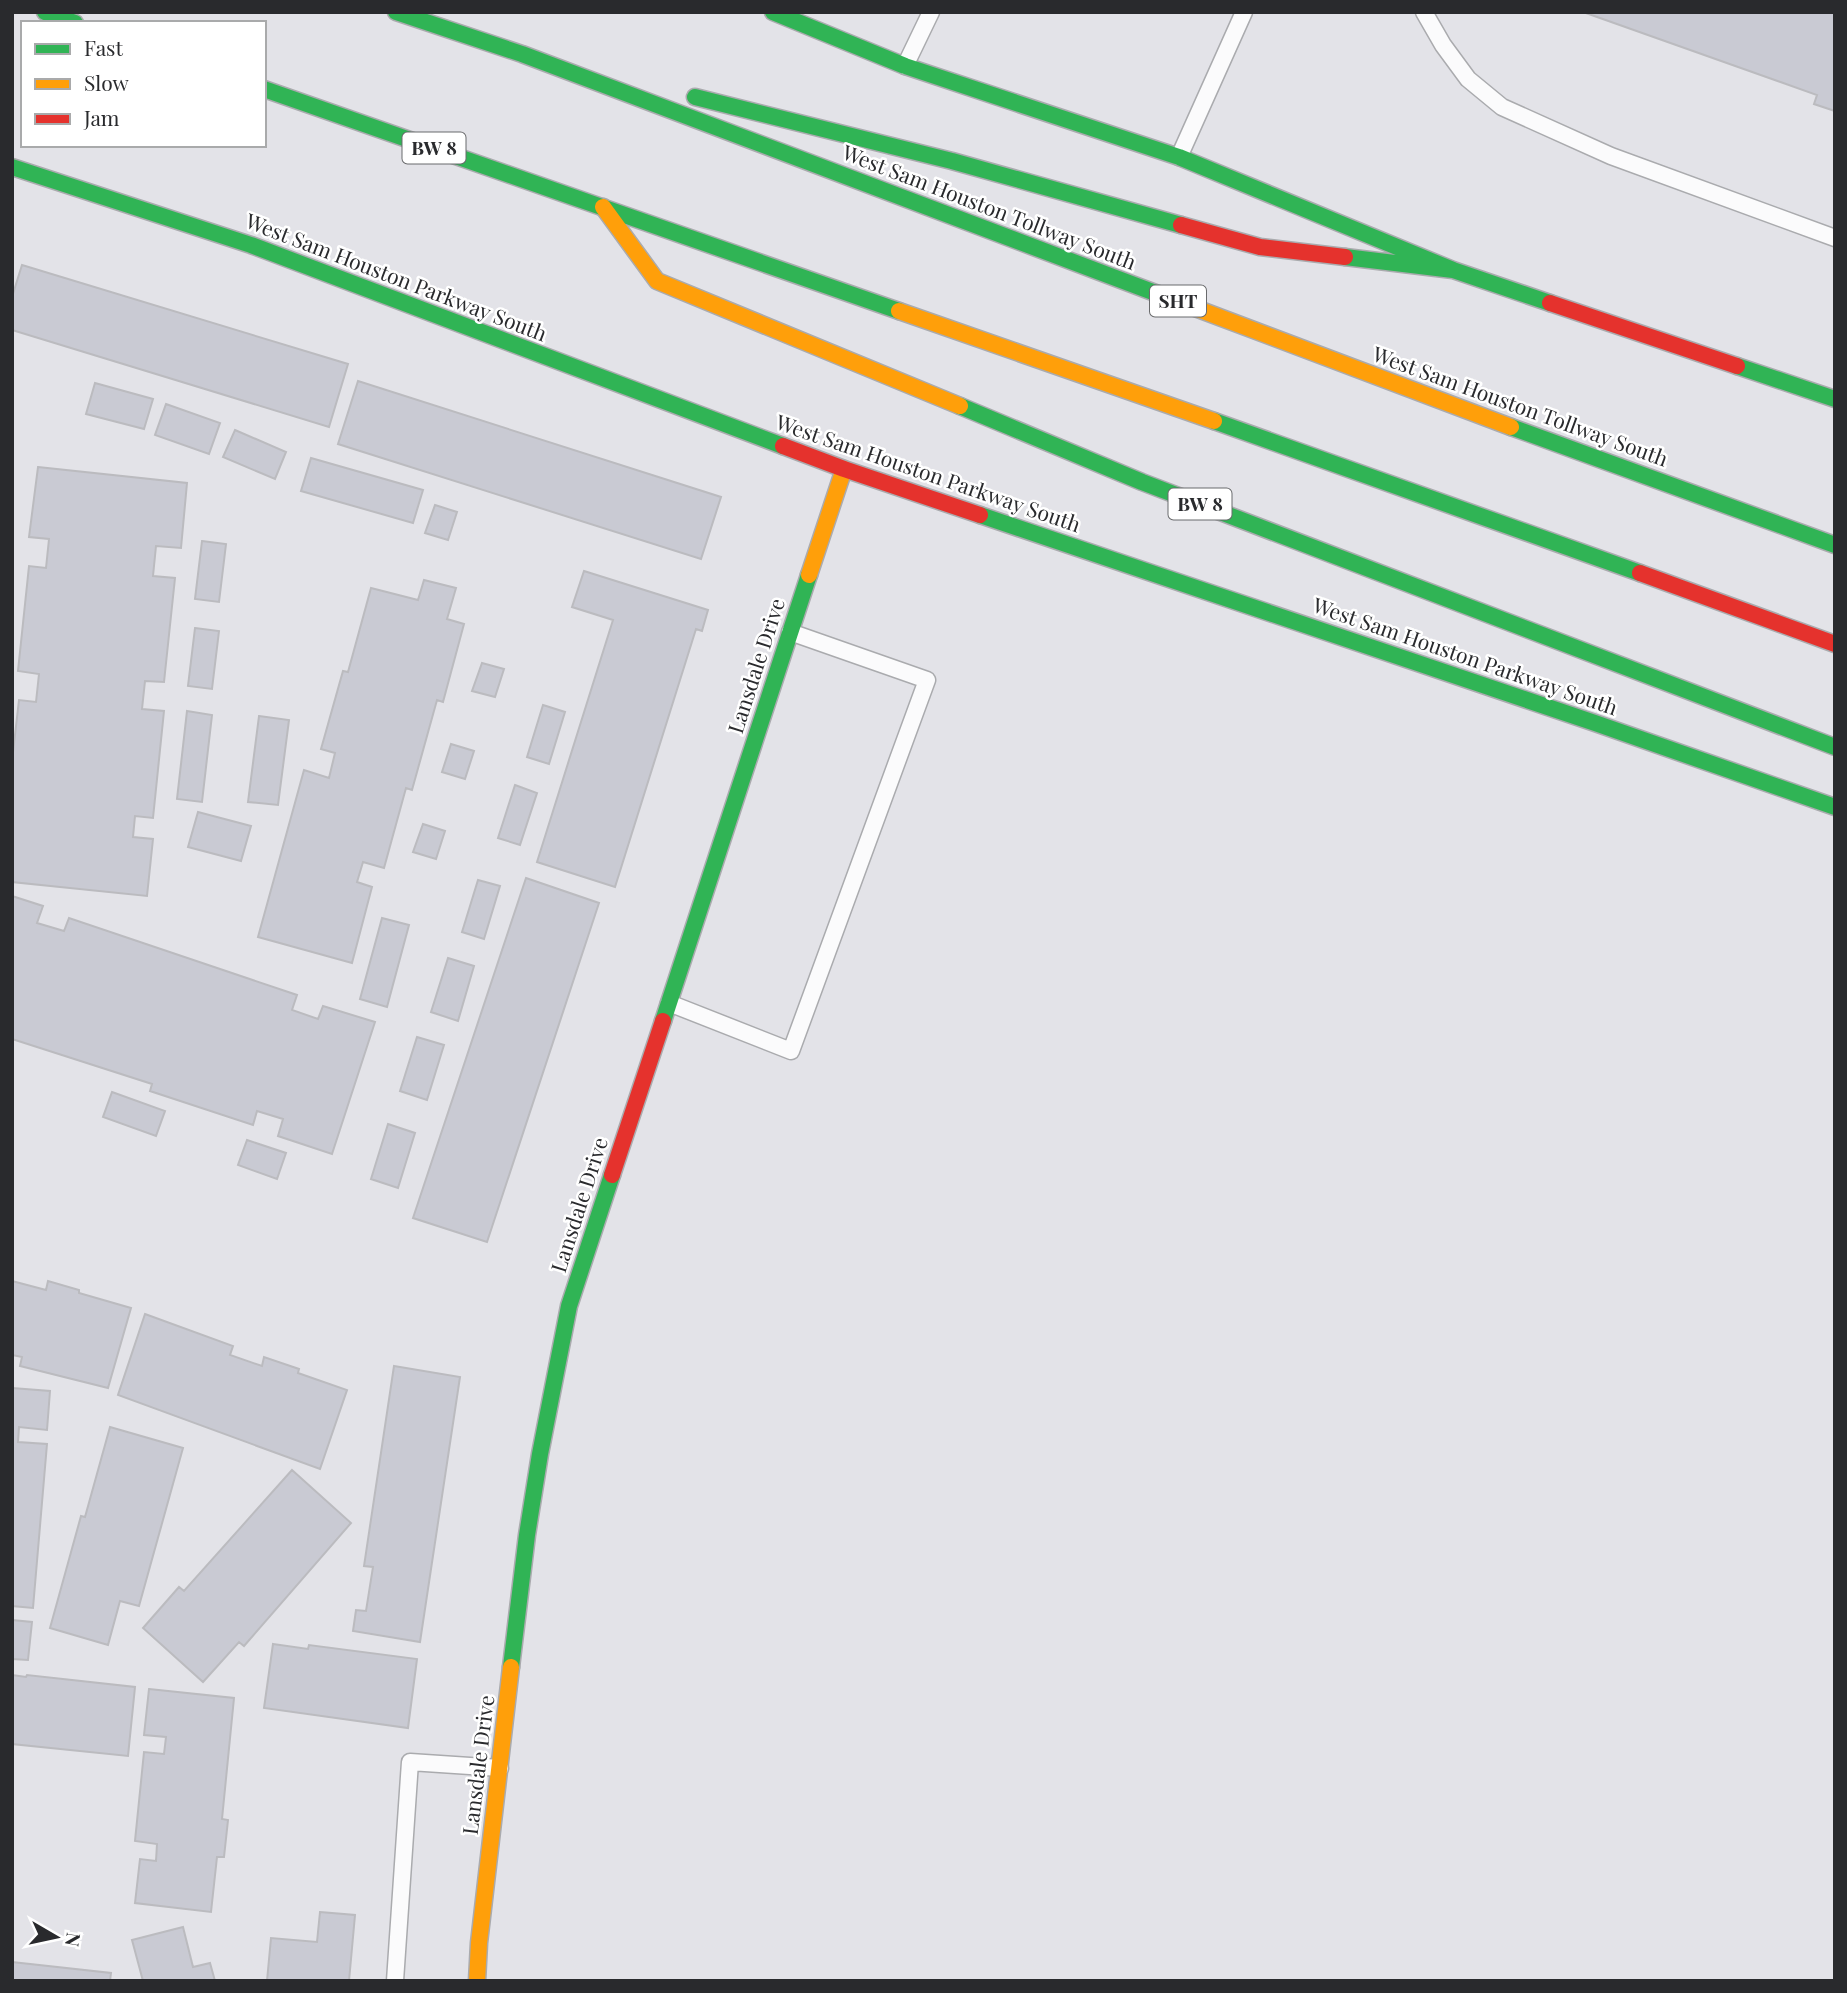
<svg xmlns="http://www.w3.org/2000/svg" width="1847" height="1993" font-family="'Playfair Display',serif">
	<rect width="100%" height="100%" fill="#e3e3e8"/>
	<path fill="#c9cad3" stroke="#bbbbbf" stroke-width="2" d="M1583,12H1835V111L1814,104L1817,95Z
		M22,265L348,364L329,427L12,330V297Z
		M358,381L721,497L701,559L338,444Z
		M95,383L153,399L144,429L86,414Z
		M166,404L220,423L209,454L155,435Z
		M235,430L286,452L275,479L223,457Z
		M311,458L423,490L413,523L301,491Z
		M38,467L187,483L181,548L156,546L153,576L175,578L164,682L145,681L142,709L164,711L153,818L135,816L133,837L153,839L147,896L12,882V761L19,700L36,702L39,674L18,671L29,566L46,568L49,539L29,537Z
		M435,505L457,512L448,540L425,533Z
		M202,541L226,544L219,602L195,599Z
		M584,571L708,610L702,631L696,629L615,887L537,862L613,620L572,607Z
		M424,580L456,588L447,619L464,624L443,702L437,700L412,790L406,788L384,868L363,862L357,882L372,887L352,963L258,937L304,770L329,778L335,753L321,749L343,671L348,672L371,588L418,600Z
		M195,628L219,631L212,689L188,686Z
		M482,663L504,669L495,697L472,691Z
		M543,705L565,712L549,764L527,757Z
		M187,711L212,715L202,802L177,799Z
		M259,716L289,720L278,805L248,802Z
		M451,744L474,751L465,779L442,772Z
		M515,785L537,793L520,845L498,838Z
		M198,812L251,826L241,861L188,847Z
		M423,824L445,831L436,859L413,852Z
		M526,878L599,903L487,1242L413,1218Z
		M478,880L500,886L484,939L462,932Z
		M12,896L43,906L37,923L64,931L69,918L297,995L292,1010L318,1019L323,1006L375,1022L332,1154L278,1136L283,1119L257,1111L253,1125L150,1091L152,1084L12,1039Z
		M382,918L409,925L387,1007L360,999Z
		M448,958L474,966L458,1021L431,1012Z
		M417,1037L444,1045L427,1100L400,1091Z
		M112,1092L165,1111L156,1136L103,1117Z
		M388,1124L415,1133L398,1188L371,1179Z
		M247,1140L286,1153L277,1179L238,1165Z
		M12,1281L46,1290L48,1281L79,1290V1293L131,1308L108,1388L20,1366L22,1357L12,1355Z
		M145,1314L233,1346L230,1355L262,1366L264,1357L299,1369L298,1373L347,1390L320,1469L118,1395Z
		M394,1366L460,1377L420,1642L353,1631L356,1610L366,1611L373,1567L364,1566Z
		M12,1388L50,1391L47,1430L19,1427L18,1442L47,1444L33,1608L12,1606Z
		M110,1427L183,1448L139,1606L120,1601L108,1645L50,1628L81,1516L85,1517Z
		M292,1470L351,1523L244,1646L239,1642L203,1682L143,1628L179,1587L184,1591Z
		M12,1620L32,1622L28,1660L12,1659Z
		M273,1644L308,1649L309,1645L417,1659L408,1728L264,1708Z
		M12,1675L26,1677L27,1675L135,1687L128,1756L12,1744Z
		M149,1689L234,1698L222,1819L228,1820L224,1857H217L211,1912L135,1903L140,1859L156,1861L157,1844L135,1841L144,1752L164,1754L166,1737L144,1735Z
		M320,1912L355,1915L349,1981H267L271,1938L317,1942Z
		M183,1927L193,1967L210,1963L215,1981H143L132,1940Z
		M12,1962L111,1973L110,1981H12Z"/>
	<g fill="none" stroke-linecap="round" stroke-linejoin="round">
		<defs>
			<path id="lane" d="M1424,12L1443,45L1468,79L1502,107L1611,156L1835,238
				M905,66L931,12
				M1179,157L1244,12
				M669,1003L791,1051L927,680L790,632
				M395,1981L410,1762L500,1768"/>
			<path id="fast" d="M45,12L75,23
				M396,12L522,54L1166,297
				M773,12L905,66L1179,157L1453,270L1550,303
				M264,89L899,311
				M695,97L952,161L1181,225
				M12,167L251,245L783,446
				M1345,257L1453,270
				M1737,366L1835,399
				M960,406L1142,482L1835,747
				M1214,421L1640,573
				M1511,427L1835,545
				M980,515L1595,723L1835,807
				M663,1021L809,575
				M511,1667L527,1535L540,1454L569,1306L612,1175"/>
			<path id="slow" d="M603,207L657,281L960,406
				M1166,297L1511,427
				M899,311L1214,421
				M809,575L844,469
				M477,1981L479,1943L511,1667"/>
			<path id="jam" d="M1181,225L1260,247L1345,257
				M1550,303L1737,366
				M783,446L844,469L980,515
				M1640,573L1835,644
				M612,1175L663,1021"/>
		</defs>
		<use href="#lane" stroke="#aaabae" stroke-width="19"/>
		<use href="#fast" stroke="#aaabae" stroke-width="19"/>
		<use href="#slow" stroke="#aaabae" stroke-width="19"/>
		<use href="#jam" stroke="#aaabae" stroke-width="19"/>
		<use href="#lane" stroke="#fbfbfc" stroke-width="16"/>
		<use href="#fast" stroke="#30b455" stroke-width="16"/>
		<use href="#slow" stroke="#ff9f0a" stroke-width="16"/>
		<use href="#jam" stroke="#e5322d" stroke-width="16"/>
	</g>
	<g text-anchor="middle" stroke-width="5" stroke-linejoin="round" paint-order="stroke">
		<g fill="#fff" stroke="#696a6c" stroke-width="2">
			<rect x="402.5" y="132.5" width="63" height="31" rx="5"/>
			<rect x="1150" y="285.5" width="56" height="31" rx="5"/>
			<rect x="1168.5" y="488.5" width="63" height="31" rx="5"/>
		</g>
		<g font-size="19" font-weight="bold" fill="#292a2d">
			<text x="434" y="155">BW 8</text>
			<text x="1178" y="308">SHT</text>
			<text x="1200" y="511">BW 8</text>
		</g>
		<g font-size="21" fill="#292a2d" stroke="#fff">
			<text transform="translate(989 208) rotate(21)" y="7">West Sam Houston Tollway South</text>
			<text transform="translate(396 278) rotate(21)" y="7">West Sam Houston Parkway South</text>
			<text transform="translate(1520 407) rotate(20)" y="7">West Sam Houston Tollway South</text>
			<text transform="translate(928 474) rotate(19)" y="7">West Sam Houston Parkway South</text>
			<text transform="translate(1465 657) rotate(19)" y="7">West Sam Houston Parkway South</text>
			<text transform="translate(757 666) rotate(-72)" y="7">Lansdale Drive</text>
			<text transform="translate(580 1205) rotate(-72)" y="7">Lansdale Drive</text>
			<text transform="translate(479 1765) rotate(-83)" y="7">Lansdale Drive</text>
		</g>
	</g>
	<rect width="1847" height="1993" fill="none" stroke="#292a2d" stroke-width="28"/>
	<rect x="21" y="21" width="245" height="126" fill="#ffffff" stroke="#a9aaab" stroke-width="2"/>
	<rect x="35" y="44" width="35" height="10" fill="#30b455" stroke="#a9aaab" stroke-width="2"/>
	<text x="84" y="56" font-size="21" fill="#292a2d">Fast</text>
	<rect x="35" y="79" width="35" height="10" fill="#ff9f0a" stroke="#a9aaab" stroke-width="2"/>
	<text x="84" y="91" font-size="21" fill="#292a2d">Slow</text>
	<rect x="35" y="114" width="35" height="10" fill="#e5322d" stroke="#a9aaab" stroke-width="2"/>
	<text x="84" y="126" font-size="21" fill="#292a2d">Jam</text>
	<g transform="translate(56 1937) rotate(99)" stroke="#ffffff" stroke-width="5" paint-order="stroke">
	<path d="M0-5L12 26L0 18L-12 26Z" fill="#292a2d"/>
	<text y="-10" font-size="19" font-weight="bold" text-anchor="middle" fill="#292a2d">N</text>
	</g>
</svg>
